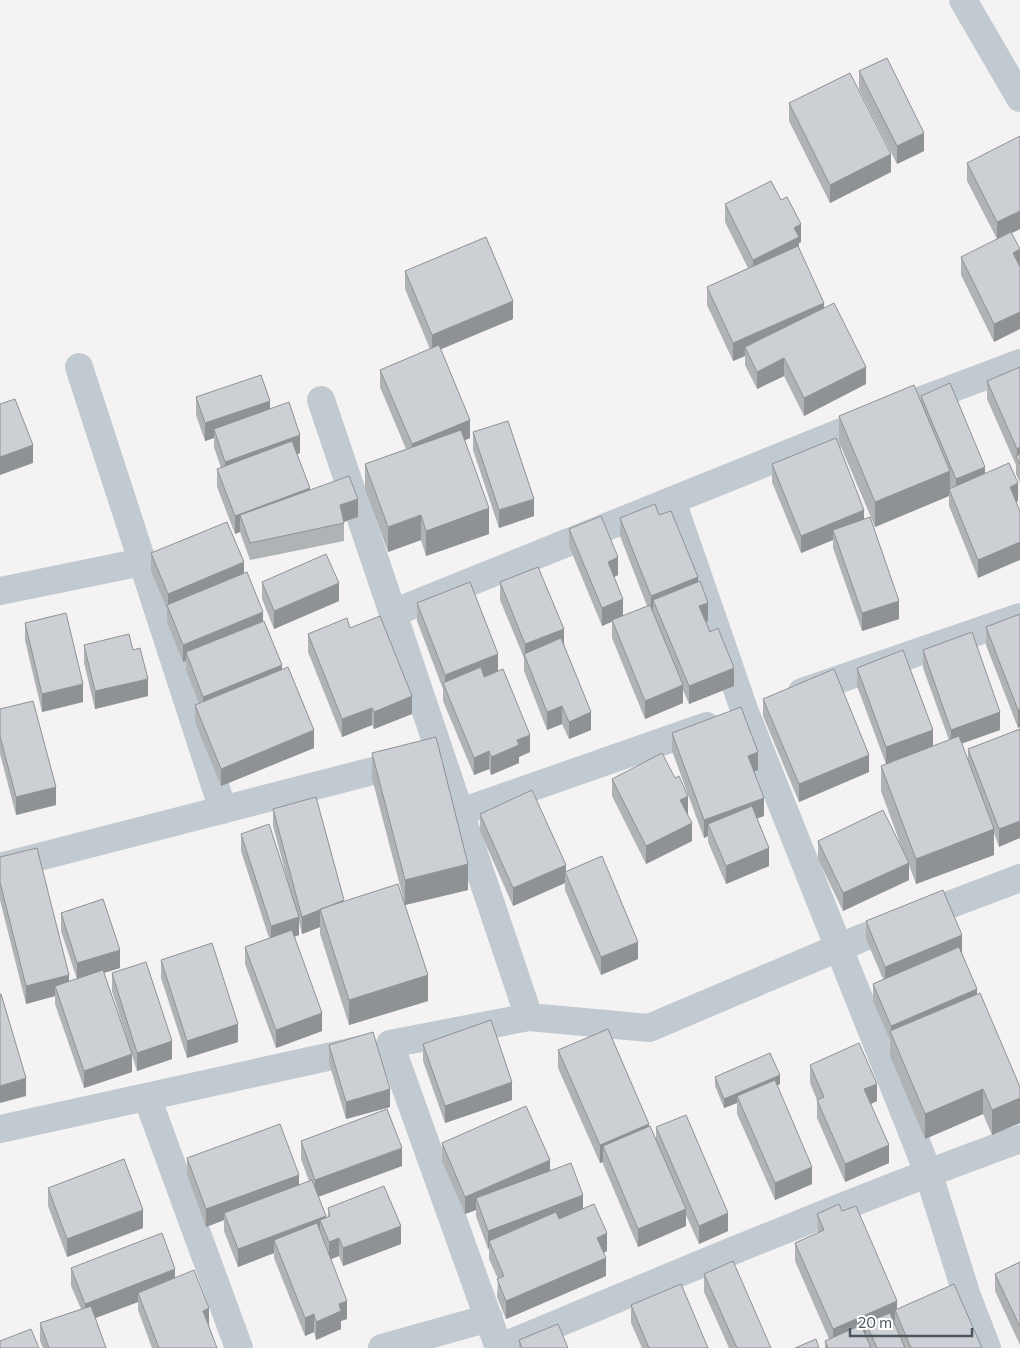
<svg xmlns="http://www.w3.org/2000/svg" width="1020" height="1348" font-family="Commissioner,sans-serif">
	<rect width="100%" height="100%" fill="#f4f2f2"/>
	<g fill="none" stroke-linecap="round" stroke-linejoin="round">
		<path stroke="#c1cad0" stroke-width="28" d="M963,0L1020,98
			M79,367L223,810
			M321,400L529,1017L390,1044L499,1348C672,1276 844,1203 1020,1139
			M919,401L1020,363
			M672,501L745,712L928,1172L967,1296L987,1348
			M0,591L142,562
			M393,613L874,419
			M802,692L1020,617
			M461,812L707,726
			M0,867L408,762
			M529,1017L649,1028L864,937L1020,878
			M147,1097L239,1348
			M0,1129L364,1049
			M382,1348L489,1318"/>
	</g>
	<path fill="#afb3b6" d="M859,71L924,151L897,164L859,89Z
		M789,103L891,172L830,203L789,121Z
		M967,163L1020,229L1012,233L1020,266L994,342L961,275V257L997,239L967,181Z
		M725,204L801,242L799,243V248L824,308L866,384L804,416L784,376L757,389L745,365V356L733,361L707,305V287L748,268L725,222Z
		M405,271L513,319L440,349L470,438L465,440L489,534L426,556L421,540L388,552L365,489V464L406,449L380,387V370L430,349L405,289Z
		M1020,367V483L1016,474V465L987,399V381Z
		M921,396L985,473L1018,501L1016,502L978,578L949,506V496L875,527L839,442V416L921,401Z
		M196,397L270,409L300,453L297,454L310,490L358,517L344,522V541L250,560L240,532L235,534L217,487V469L221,468L214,447V438L205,441L196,415Z
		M473,432L534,516L499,528L473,450Z
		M772,464L864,520L899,619L862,631L833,548V540L801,553L772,482Z
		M659,515L698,581L708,621L706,622L734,686L689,704L683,690V703L645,719L612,638V621L602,626L569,546V529L618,575L614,577L623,616L647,606L620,536V518Z
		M151,553L244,573L314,748L221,786L195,722V705L199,703L186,670V661L183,662L167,622V609L151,571Z
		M262,582L339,601L274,629L262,599Z
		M500,582L564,644L591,730L569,739L562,724L547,730L524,671V658L500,600Z
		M417,603L498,672L530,752L519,757V763L491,775L489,769L474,775L443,701V689L417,621Z
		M1020,614L1018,728L986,645V627Z
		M25,623L83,702L42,712L25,640Z
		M350,628L412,714L374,729L372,725L342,737L308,652V634Z
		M84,645L148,696L95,709L84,663Z
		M923,650L1000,730L961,744L968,762V749L1020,729L999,847L994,833V855L916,884L909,865V880L843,911L818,859V841L904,854L881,791V766L886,764L857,686V668L933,746L949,740L923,668Z
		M763,699L869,772L799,802L763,716Z
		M0,709L56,805L16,815L0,754Z
		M672,733L758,770L754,771L764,816L757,818L769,866L726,884L708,842V836L704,838L672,751Z
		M372,753L468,890L405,905L428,1001L349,1025L320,934V927L302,934L299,922V935L294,937L322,1031L276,1048L245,964V947L269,938L241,851V834L292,897L273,826V809L344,902L403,897L372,778Z
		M612,779L688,813L687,814L692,841L646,864L612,796Z
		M480,814L566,871L638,959L601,975L565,890V883L513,906L480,831Z
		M0,857L69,981L77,979L61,931V913L120,968L104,973L132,1072L84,1088L55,1004V996L26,1004L0,900Z
		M866,921L962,953L977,994L1020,1087V1123L992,1135L983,1114L925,1139L890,1056V1040L873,1001V984L883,979L866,939Z
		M161,960L238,1042L187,1058L161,978Z
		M112,973L172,1059L137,1071L112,991Z
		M423,1044L512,1100L445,1123L423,1061Z
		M329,1045L390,1107L346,1119L329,1063Z
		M558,1050L649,1126L656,1139V1127L728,1231L699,1244L686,1215V1226L638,1247L603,1164V1162L600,1163L558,1068Z
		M810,1065L877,1101L871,1104L889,1163L845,1182L817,1118V1100L810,1083Z
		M715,1077L780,1084L777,1086L812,1184L775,1200L737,1114V1103L724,1108L715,1086Z
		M301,1141L402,1166L318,1197L326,1217H328V1208L401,1244L343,1266L339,1256L331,1259L347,1319L341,1321V1329L316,1340L314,1332L305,1336L274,1258V1253L238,1267L224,1231V1220L206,1227L187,1175V1158L299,1185L309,1181L301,1159Z
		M442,1143L550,1171L583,1209L607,1251L604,1253L606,1276L506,1319L497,1297L498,1279L489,1259V1248L488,1249L476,1216V1210L465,1214L442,1161Z
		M48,1188L143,1228L67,1257L48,1206Z
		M842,1211L897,1309L982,1348H825V1341L829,1339L795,1261V1243L818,1233L817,1214Z
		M1020,1262V1345L995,1291V1274Z
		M71,1268L175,1278L209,1326L217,1348H152L138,1310V1302L95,1318L106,1348H43L40,1341V1323L81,1309L71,1286Z
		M704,1274L771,1348H729L704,1292Z
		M631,1305L708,1348H642L631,1323Z
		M519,1340L568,1348H519Z"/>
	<path fill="#8f9294" d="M924,133V151L897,164V146Z
		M891,154V172L830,203V185Z
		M1020,211V229L997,240V222Z
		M801,224V242L799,243V255L753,278V260L794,228Z
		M1020,249V266L1013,253Z
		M513,301V319L432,353V335Z
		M824,303V321L745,347V356L733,361V343Z
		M1020,312V329L994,342V324Z
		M784,358V376L757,389V372Z
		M866,367V384L804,416V398Z
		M270,401V419L214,429V438L205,441V423Z
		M470,420V438L412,462V444Z
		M300,435V453L225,479V462Z
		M33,445V463L0,475V457Z
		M1020,447V465L1017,457V449Z
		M985,467V484L956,497V479Z
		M950,471V493L949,489V496L875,527V502Z
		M1018,483V501L1010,505V487Z
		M310,488V506L240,515V532L235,534V516Z
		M358,499V517L340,523V505Z
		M534,499V516L499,528V510Z
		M489,508V534L426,556V531Z
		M864,510V528L833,530V540L801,553V536Z
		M421,515V540L388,552V527Z
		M1020,542V560L978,578V560Z
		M618,557V575L608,580V562Z
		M244,562V580L168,607V594Z
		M698,577V595L653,600V613L651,614V596Z
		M339,583V601L274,629V611Z
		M623,599V617L602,626V608Z
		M899,601V619L862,631V613Z
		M708,603V621L699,624V606Z
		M263,612V630L186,652V661L183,662V645Z
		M564,629V647L525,658V644Z
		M498,654V672L447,692L445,687V675Z
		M282,665V683L203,715V697Z
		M734,668V686L689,704V686Z
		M148,679V696L95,709V691Z
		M83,684V702L42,712V694Z
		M683,685V703L645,719V701Z
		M412,696V714L374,729V712Z
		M562,706V724L547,730V712Z
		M372,708V725L342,737V719Z
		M1020,709V727L1018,728V710Z
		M591,712V730L569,739V722Z
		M1000,712V730L951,747V730Z
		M314,730V748L221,786V769Z
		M933,730V748L886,764V747Z
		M530,735V752L519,757V763L491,775V757L517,740Z
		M489,751V769L474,775V758Z
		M758,752V770L748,774V756Z
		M869,755V772L799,802V784Z
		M56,787V805L16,815V797Z
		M688,796V813L680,818V800Z
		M764,798V816L713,835L708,824V836L704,838V820Z
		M1020,821V838L999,847V829Z
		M692,823V841L646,864V846Z
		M994,829V855L916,884V859Z
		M769,848V866L726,884V866Z
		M909,863V880L843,911V893Z
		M468,864V890L405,905V880Z
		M566,865V875L565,872V883L513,906V888Z
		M320,909V927L302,934V917Z
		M299,917V935L271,944V926Z
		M962,935V953L885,984V967Z
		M638,942V959L601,975V957Z
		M120,950V968L77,981V963Z
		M69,975V993L55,986V996L26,1004V986Z
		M428,975V1001L349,1025V1000Z
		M977,989V1007L891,1035V1026Z
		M322,1013V1031L276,1048V1030Z
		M238,1024V1042L187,1058V1041Z
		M172,1041V1059L137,1071V1053Z
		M132,1054V1072L84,1088V1071Z
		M780,1075V1084L739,1102L737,1096V1103L724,1108V1099Z
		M26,1078V1096L0,1103V1086Z
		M512,1082V1100L445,1123V1106Z
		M877,1084V1101L864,1107V1089Z
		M390,1089V1107L346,1119V1102Z
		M983,1089V1114L925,1139V1114Z
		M1020,1098V1123L992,1135V1110Z
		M649,1124V1141L603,1146V1162L600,1163V1145Z
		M889,1145V1163L845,1182V1164Z
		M402,1148V1166L315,1198V1180Z
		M550,1160V1178L476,1198V1210L465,1214V1197Z
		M812,1167V1184L775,1200V1183Z
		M299,1175V1193L224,1213V1220L206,1227V1209Z
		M583,1195V1213L489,1241V1248L488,1249V1231Z
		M686,1209V1226L638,1247V1229Z
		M143,1210V1228L67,1257V1239Z
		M728,1213V1231L699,1244V1226Z
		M326,1216V1233L320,1220V1236L274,1240V1253L238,1267V1249Z
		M401,1226V1244L343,1266V1248Z
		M607,1233V1251L597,1256V1238Z
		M339,1238V1256L329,1260V1242Z
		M606,1258V1276L506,1319V1301Z
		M175,1269V1287L138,1293V1302L85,1322V1304Z
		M347,1301V1319L341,1321V1329L316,1340V1322L339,1304Z
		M897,1301V1316L895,1310V1320L870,1331L866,1323V1333L833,1347V1329Z
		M209,1308V1326L203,1311Z
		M314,1314V1332L305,1336V1318Z"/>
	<path fill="#ccd0d4" stroke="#8f9294" d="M887,58L924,133L897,146L859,71Z
		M850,73L891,154L830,185L789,103Z
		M1020,136V211L997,222L967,163Z
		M771,181L781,200L787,197L801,224L794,228L799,237L753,260L725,204Z
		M1011,232L1020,249L1013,253L1020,267V312L994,324L961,257Z
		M486,237L513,301L432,335L405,271Z
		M798,246L824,303L733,343L707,287Z
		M834,303L866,367L804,398L784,358L757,372L745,347Z
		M439,345L470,420L412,444L380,370Z
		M1020,367V447L1017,449L987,381Z
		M261,375L270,401L205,423L196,397Z
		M950,383L985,467L956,479L921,396Z
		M914,385L950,471L875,502L839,416Z
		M15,399L33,445L0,457V404Z
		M289,402L300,435L225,462L214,429Z
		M508,421L534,499L499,510L473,432Z
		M461,430L489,508L426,531L421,515L388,527L365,464Z
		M836,438L864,510L801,536L772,464Z
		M292,441L310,488L235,516L217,469Z
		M1020,454V465L1016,456Z
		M1009,463L1018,483L1010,487L1020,511V542L978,560L949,489Z
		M349,476L358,499L340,505L344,523L250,543L240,515Z
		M655,504L659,515L671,511L698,577L651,596L620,518Z
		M601,516L618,557L608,562L623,599L602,608L569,529Z
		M870,517L899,601L862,613L833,530Z
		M227,522L244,562L168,594L151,553Z
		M326,554L339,583L274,611L262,582Z
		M538,567L564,629L525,644L500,582Z
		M247,572L263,612L183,645L167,605Z
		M700,581L708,603L699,606L710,632L718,628L734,668L689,686L653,600Z
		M470,582L498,654L445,675L417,603Z
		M650,605L683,685L645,701L612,620Z
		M66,613L83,684L42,694L25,623Z
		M1020,614V709L1018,710L986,627Z
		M380,616L412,696L374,712L372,708L342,719L308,634L347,618L350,628Z
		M264,621L282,665L203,697L186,652Z
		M972,632L1000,712L951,730L923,650Z
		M129,634L133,650L140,648L148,679L95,691L84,645Z
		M561,638L591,712L569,722L562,706L547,712L524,654Z
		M903,650L933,730L886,747L857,668Z
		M288,667L314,730L221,769L195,705Z
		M481,667L484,677L503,669L530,735L517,740L519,745L491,757L489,751L474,758L443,683Z
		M834,669L869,755L799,784L763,699Z
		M33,701L56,787L16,797L0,736V709Z
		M741,707L758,752L748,756L764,798L704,820L672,733Z
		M1020,729V821L999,829L968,749Z
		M959,736L994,829L916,859L881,766Z
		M436,737L468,864L405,880L372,753Z
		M662,753L675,778L679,776L688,796L680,800L692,823L646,846L612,779Z
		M532,790L566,865L513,888L480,814Z
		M316,797L344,900L302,917L273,809Z
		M752,806L769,848L726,866L708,824Z
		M883,810L909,863L843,893L818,841Z
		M269,824L299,917L271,926L241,834Z
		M37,848L69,975L26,986L0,882V857Z
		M602,856L638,942L601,957L565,872Z
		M398,884L428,975L349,1000L320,909Z
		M943,890L962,935L885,967L866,921Z
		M103,899L120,950L77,963L61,913Z
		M292,930L322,1013L276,1030L245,947Z
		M212,943L238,1024L187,1041L161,960Z
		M959,947L977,989L891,1026L873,984Z
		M146,962L172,1041L137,1053L112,973Z
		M103,970L132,1054L84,1071L55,986Z
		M980,993L1020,1087V1098L992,1110L983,1089L925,1114L890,1031Z
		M0,994H1L26,1078L0,1086Z
		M491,1020L512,1082L445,1106L423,1044Z
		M608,1029L649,1124L600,1145L558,1050Z
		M373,1032L390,1089L346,1102L329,1045Z
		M859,1043L877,1084L864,1089L889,1145L845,1164L817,1100L824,1097L810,1065Z
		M770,1053L780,1075L724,1099L715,1077Z
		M775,1080L812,1167L775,1183L737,1096Z
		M526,1106L550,1160L465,1197L442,1143Z
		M387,1109L402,1148L315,1180L301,1141Z
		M686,1115L728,1213L699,1226L656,1127Z
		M280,1124L299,1175L206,1209L187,1158Z
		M650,1126L686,1209L638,1229L603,1146Z
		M124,1159L143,1210L67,1239L48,1188Z
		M571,1163L583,1195L488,1231L476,1198Z
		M312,1180L326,1216L238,1249L224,1213Z
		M384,1186L401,1226L343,1248L339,1238L329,1242L320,1220L330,1216L328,1208Z
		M594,1204L607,1233L597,1238L606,1258L506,1301L497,1279L504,1276L489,1241L556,1212L559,1219Z
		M839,1204L842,1211L856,1206L897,1301L833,1329L795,1243L824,1230L817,1214Z
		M317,1223L347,1301L339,1304L341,1311L316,1322L314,1314L305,1318L274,1240Z
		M162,1233L175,1269L85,1304L71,1268Z
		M733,1261L771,1348H737L704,1274Z
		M1020,1262V1327L995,1274Z
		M194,1270L209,1308L203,1311L217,1348H159L138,1293Z
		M681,1284L708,1348H649L631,1305Z
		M954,1284L982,1348H911L895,1310Z
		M91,1306L106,1348H49L40,1323Z
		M890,1313L905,1348H877L866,1323Z
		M558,1324L568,1348H522L519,1340Z
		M861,1325L871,1348H828L825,1341Z
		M31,1329L39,1348H0V1341Z
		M816,1339L819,1348H795Z"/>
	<path d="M850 1328v8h122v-8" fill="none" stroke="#4b575f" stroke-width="2.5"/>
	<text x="858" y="1328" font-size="15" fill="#4b575f" stroke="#ffffff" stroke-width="4" paint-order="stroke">20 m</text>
</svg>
